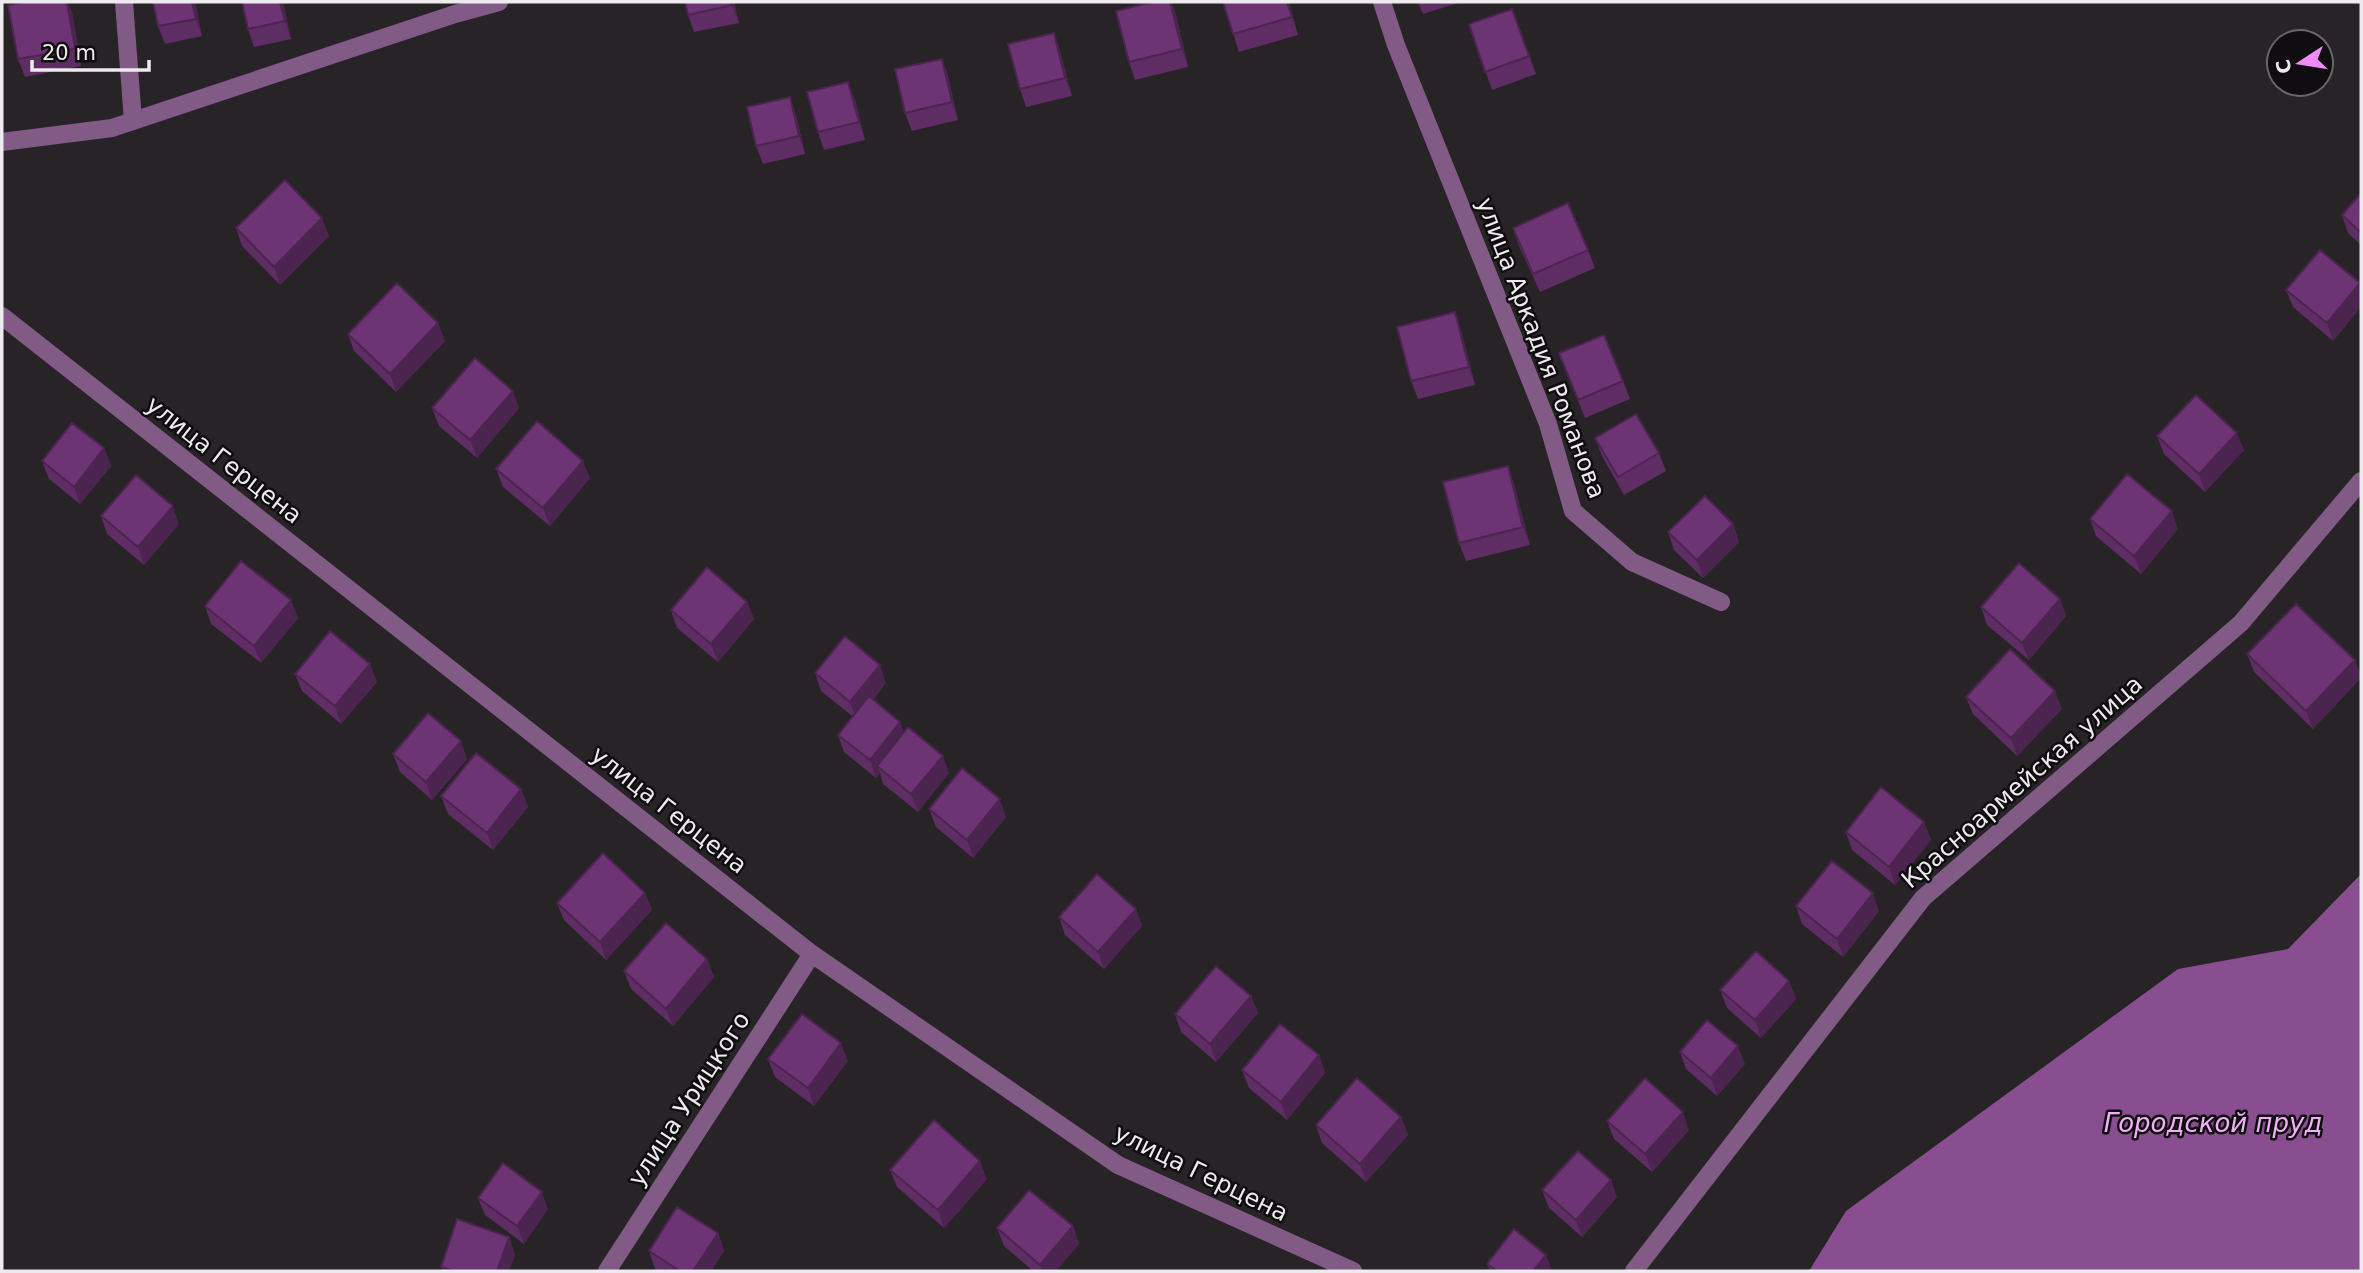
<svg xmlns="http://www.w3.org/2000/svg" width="2363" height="1273" font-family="'DejaVu Sans',sans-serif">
	<rect width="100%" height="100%" fill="#272327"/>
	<path fill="#894e8f" d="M2361,874V1271H1809L1846,1211L2178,969L2288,949Z"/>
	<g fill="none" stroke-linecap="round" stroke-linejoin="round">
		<path stroke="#815a85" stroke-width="18" d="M124,2L133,121"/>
		<path stroke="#815a85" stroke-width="18" d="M1382,2L1396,45L1548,424L1573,511L1632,562L1721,602
			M2,142L112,128L455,14L499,2
			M2,316L812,954L1118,1165L1353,1271
			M607,1271L812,954
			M1634,1271L1923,898L2241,623L2361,481"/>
	</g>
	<path fill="#5e2d63" d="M195,2L202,36L165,44L158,26Z
		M242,2H283L291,39L254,47L248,29Z
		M685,2H734L739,23L694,32L688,15Z
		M1152,2H1171L1176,15L1188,67L1135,80L1129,62Z
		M1223,2H1289L1298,35L1239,52Z
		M1418,2H1461L1423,14Z
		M1512,9L1536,74L1492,90L1469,24Z
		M72,12L81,66L25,77L18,59Z
		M1060,51L1072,96L1026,107L1020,89Z
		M942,59L948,76L958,120L912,131L905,113Z
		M855,100L865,140L824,150L818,132Z
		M796,115L805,154L763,164L756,146Z
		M2361,193V245L2348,233L2342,215Z
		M236,228L329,236L280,285L242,246Z
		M1513,228L1588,250L1595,268L1540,292L1519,246Z
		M2360,283L2361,287V307L2333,341L2293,307L2286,290Z
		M1461,330L1475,385L1418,399L1411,381Z
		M348,334L445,341L396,392L354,351Z
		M1559,353L1623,381L1630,399L1585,418Z
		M432,408H519L477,458L439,426Z
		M2157,436L2244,450L2205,492L2164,454Z
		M1595,438L1659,453L1666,471L1624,495L1602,456Z
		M104,448L111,466L80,504L49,479L42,461Z
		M496,469L590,478L550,526L503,487Z
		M1514,484L1530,545L1466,561L1459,543Z
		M101,516L179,524L144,565L107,534Z
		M2090,519L2178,529L2141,574L2096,536Z
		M1733,524L1739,542L1703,578L1674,550L1668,532Z
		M2060,599L2066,616L2029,660L1987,625L1981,607Z
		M747,602L754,619L718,662L677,628L671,610Z
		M205,606L298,618L261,663L211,624Z
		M2247,654L2355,660L2361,678L2313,729L2254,672Z
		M815,673L886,683L873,700L900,722L904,733L949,773L918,812L883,784L880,773L876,778L844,752L838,735L852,716L821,691Z
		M295,674L377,682L341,724L302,691Z
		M1966,697L2062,709L2017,756L1973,714Z
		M393,754L467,759L432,800L400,772Z
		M521,789L528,807L493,850L448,814L441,796Z
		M929,809L1006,817L973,858L936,827Z
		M1924,822L1931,840L1895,885L1852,850L1846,832Z
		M645,893L652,910L606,960L564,920L557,903Z
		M1796,906L1879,911L1843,957L1802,924Z
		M1136,909L1142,926L1104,969L1065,935L1059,917Z
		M707,959L714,977L673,1026L631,989L624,971Z
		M1789,981L1796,999L1761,1038L1727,1008L1720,990Z
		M1251,996L1258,1013L1216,1062L1181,1032L1175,1014Z
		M1680,1052L1745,1064L1717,1096L1686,1069Z
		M1319,1055L1325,1073L1287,1120L1249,1088L1242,1070Z
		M768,1059L848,1061L814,1106L775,1077Z
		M1401,1117L1408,1135L1366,1182L1322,1143L1316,1125Z
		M1607,1121L1689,1130L1652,1172L1614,1139Z
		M890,1170L987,1179L944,1228L897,1187Z
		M1542,1190L1617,1197L1582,1237L1549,1208Z
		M478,1198L548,1209L524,1244L485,1215Z
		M1073,1226L1079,1244L1056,1271H1033L1004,1246L997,1228Z
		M718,1233L724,1251L711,1271H659L655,1269L649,1251Z
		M509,1237L515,1255L509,1271H443L441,1267Z
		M1546,1255L1552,1271H1490L1487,1264Z"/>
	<path fill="#4c2450" d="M67,2H68L72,12L81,66L75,49Z
		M192,2H195L202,36L196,19Z
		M280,2H283L291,39L285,21Z
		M732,2H734L739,23L732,5Z
		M1170,2L1176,15L1188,67L1182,49Z
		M1287,2H1289L1298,35Z
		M1054,33L1060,51L1072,96L1065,78Z
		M942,59L948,76L958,120L952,102Z
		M848,82L855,100L865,140L859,122Z
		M790,97L796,115L805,154L799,136Z
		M322,218L329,236L280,285L274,267Z
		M2360,283L2361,287V307L2333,341L2327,323Z
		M1455,312L1461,330L1475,385L1469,367Z
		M438,323L445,341L396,392L390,374Z
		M513,391L519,408L477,458L470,440Z
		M2237,433L2244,450L2205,492L2199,474Z
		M104,448L111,466L80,504L74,487Z
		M583,461L590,478L550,526L543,508Z
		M1508,466L1514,484L1530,545L1523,527Z
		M173,506L179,524L144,565L138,547Z
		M2172,511L2178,529L2141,574L2134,556Z
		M1733,524L1739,542L1703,578L1697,560Z
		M2060,599L2066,616L2029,660L2022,643Z
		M291,600L298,618L261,663L254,646Z
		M747,602L754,619L718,662L711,644Z
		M2355,660L2361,678L2313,729L2306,711Z
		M370,664L377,682L341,724L335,706Z
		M880,665L886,683L857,720L850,702Z
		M2055,691L2062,709L2017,756L2011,738Z
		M900,722L906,739L877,766L880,773L876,778L870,760Z
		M461,741L467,759L432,800L426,782Z
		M943,756L949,773L918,812L911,794Z
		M521,789L528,807L493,850L487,833Z
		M1000,799L1006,817L973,858L967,840Z
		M1924,822L1931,840L1895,885L1889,867Z
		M645,893L652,910L606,960L600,942Z
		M1873,893L1879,911L1843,957L1837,939Z
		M1136,909L1142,926L1104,969L1098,952Z
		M707,959L714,977L673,1026L666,1009Z
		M1789,981L1796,999L1761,1038L1755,1020Z
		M1251,996L1258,1013L1216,1062L1210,1044Z
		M841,1043L848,1061L814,1106L808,1088Z
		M1738,1046L1745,1064L1717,1096L1711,1078Z
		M1319,1055L1325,1073L1287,1120L1281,1102Z
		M1683,1112L1689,1130L1652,1172L1645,1154Z
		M1401,1117L1408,1135L1366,1182L1360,1164Z
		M980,1161L987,1179L944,1228L938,1210Z
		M1611,1180L1617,1197L1582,1237L1576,1220Z
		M542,1192L548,1209L524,1244L517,1226Z
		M1073,1226L1079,1244L1056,1271H1042L1040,1265Z
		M718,1233L724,1251L711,1271H693Z
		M509,1237L515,1255L509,1271H497Z
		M1546,1255L1552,1271H1533Z"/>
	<path fill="#6d3473" stroke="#4c2450" stroke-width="2" d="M25,2H67L75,49L18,59L8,5Z
		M153,2H192L196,19L158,26Z
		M242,2H280L285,21L248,29Z
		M685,2H732V5L688,15Z
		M1152,2H1170L1182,49L1129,62L1116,11Z
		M1223,2H1287L1292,17L1233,34Z
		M1512,9L1529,56L1485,72L1469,24Z
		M1054,33L1065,78L1020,89L1008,44Z
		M942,59L952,102L905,113L895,69Z
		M848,82L859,122L818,132L807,92Z
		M790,97L799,136L756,146L747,107Z
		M285,180L322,218L274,267L236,228Z
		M2361,193V233L2342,215Z
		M1568,203L1588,250L1533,274L1513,228Z
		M2320,250L2360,283L2327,323L2286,290Z
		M397,283L438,323L390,374L348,334Z
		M1455,312L1469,367L1411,381L1397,327Z
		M1604,335L1623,381L1578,400L1559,353Z
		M475,358L513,391L470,440L432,408Z
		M2196,395L2237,433L2199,474L2157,436Z
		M1636,414L1659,453L1618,477L1595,438Z
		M537,421L583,461L543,508L496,469Z
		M72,423L104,448L74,487L42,461Z
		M1508,466L1523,527L1459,543L1443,482Z
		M2127,474L2172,511L2134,556L2090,519Z
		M136,475L173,506L138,547L101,516Z
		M1705,496L1733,524L1697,560L1668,532Z
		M241,561L291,600L254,646L205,606Z
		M2019,563L2060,599L2022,643L1981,607Z
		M707,567L747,602L711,644L671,610Z
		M2296,604L2355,660L2306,711L2247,654Z
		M330,631L370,664L335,706L295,674Z
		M845,636L880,665L850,702L815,673Z
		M2010,649L2055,691L2011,738L1966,697Z
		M869,696L900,722L870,760L838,735Z
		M428,713L461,741L426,782L393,754Z
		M908,727L943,756L911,794L877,766Z
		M476,753L521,789L487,833L441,796Z
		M962,768L1000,799L967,840L929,809Z
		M1881,787L1924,822L1889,867L1846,832Z
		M603,853L645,893L600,942L557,903Z
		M1832,861L1873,893L1837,939L1796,906Z
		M1097,874L1136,909L1098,952L1059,917Z
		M666,923L707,959L666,1009L624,971Z
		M1756,951L1789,981L1755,1020L1720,990Z
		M1216,966L1251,996L1210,1044L1175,1014Z
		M802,1014L841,1043L808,1088L768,1059Z
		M1707,1020L1738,1046L1711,1078L1680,1052Z
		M1280,1024L1319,1055L1281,1102L1242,1070Z
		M1357,1078L1401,1117L1360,1164L1316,1125Z
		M1645,1078L1683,1112L1645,1154L1607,1121Z
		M934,1120L980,1161L938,1210L890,1170Z
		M1578,1151L1611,1180L1576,1220L1542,1190Z
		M503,1163L542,1192L517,1226L478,1198Z
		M1029,1190L1073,1226L1040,1265L997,1228Z
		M677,1207L718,1233L693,1271H680L649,1251Z
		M457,1219L509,1237L497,1271H455L441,1267Z
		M1514,1229L1546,1255L1533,1271H1497L1487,1264Z"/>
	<g text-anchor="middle" stroke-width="5" stroke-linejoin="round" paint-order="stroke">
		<g font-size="24" fill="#edebee" stroke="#0f0d0f">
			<text transform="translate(1541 348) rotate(69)" y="8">улица Аркадия Романова</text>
			<text transform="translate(224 460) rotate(38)" y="8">улица Герцена</text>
			<text transform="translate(2022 782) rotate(-41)" y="8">Красноармейская улица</text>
			<text transform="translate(669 810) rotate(38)" y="8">улица Герцена</text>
			<text transform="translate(689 1099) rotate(-57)" y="8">улица Урицкого</text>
			<text transform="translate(1201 1173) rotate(26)" y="8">улица Герцена</text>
		</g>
		<g font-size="26" font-style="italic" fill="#efaef5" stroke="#0f0d0f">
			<text x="2213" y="1132">Городской пруд</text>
		</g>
	</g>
	<rect width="2363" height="1273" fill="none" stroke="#edebee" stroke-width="7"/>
	<g transform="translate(2300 63) rotate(258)"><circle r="33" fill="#0f0d0f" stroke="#686668" stroke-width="2"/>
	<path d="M0-5L12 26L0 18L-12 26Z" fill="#ee8bf8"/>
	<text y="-10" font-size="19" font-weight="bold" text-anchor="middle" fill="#edebee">С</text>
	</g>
	<path d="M32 60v10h117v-10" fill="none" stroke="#edebee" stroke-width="3.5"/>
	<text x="42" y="60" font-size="21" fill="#edebee" stroke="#0f0d0f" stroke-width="5" paint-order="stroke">20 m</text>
</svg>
